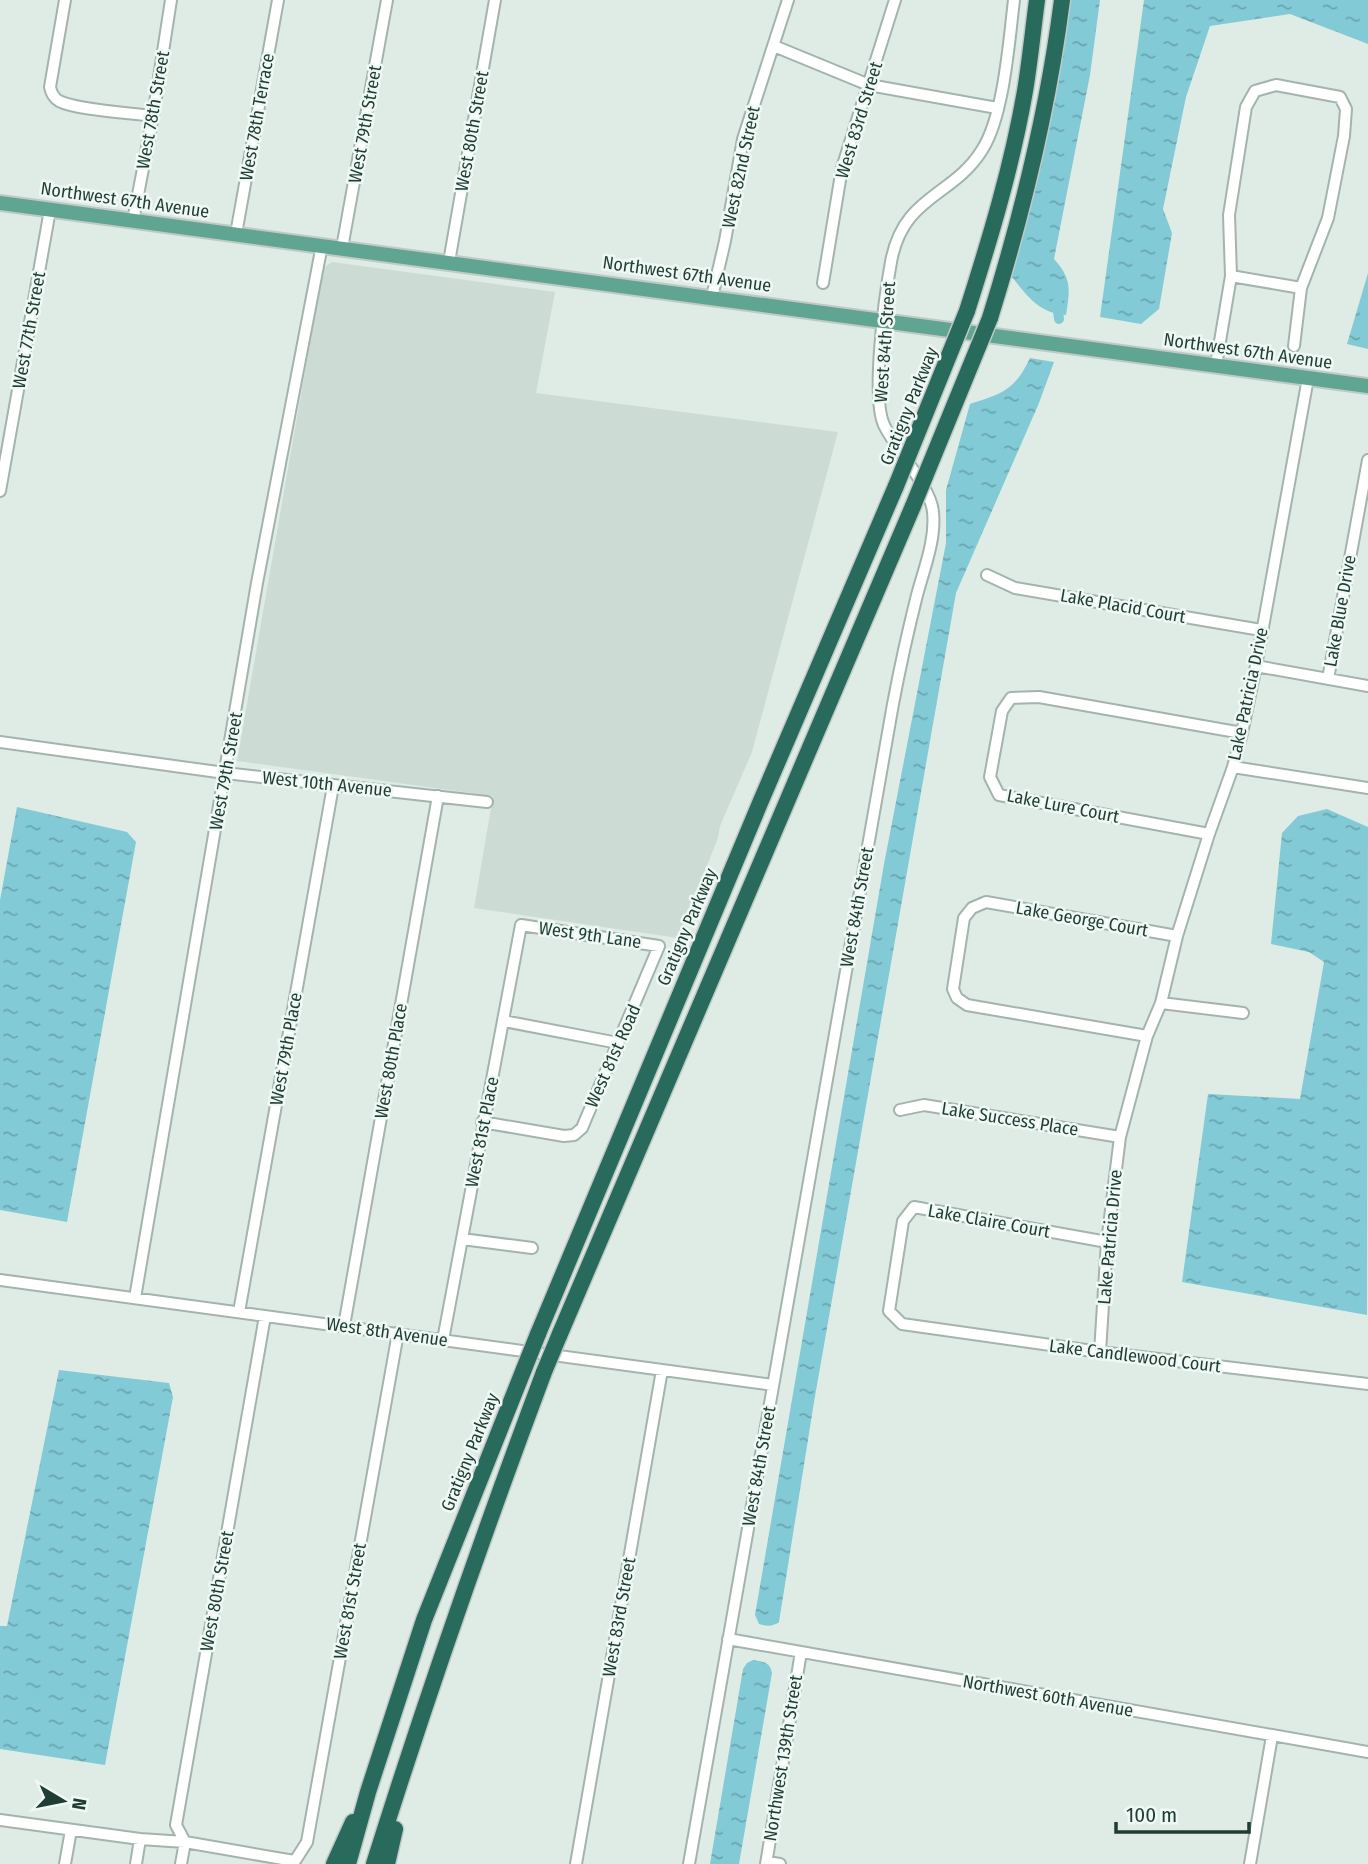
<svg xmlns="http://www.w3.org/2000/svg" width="1368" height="1864" font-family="'Fira Sans Condensed',sans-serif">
	<defs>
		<pattern id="water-ripples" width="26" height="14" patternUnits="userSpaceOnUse" patternTransform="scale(1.75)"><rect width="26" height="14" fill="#82cad6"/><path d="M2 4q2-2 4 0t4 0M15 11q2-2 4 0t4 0" fill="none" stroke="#6aa5ae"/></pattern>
	</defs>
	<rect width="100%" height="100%" fill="#dfece6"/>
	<path fill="#cddbd5" d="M332,262L555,292L536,393L838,432L752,752L720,826L718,838L678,938L474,908L493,796L237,761L323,268Z"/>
	<path fill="url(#water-ripples)" d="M1071,0H1100L1090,75L1054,259C1072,279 1070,289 1066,315C1040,314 1027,296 1012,277C1035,185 1057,94 1071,0Z
		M1144,0H1368V44L1290,14L1210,26L1186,97L1163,209L1172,233L1159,309L1141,324L1100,317Z
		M1368,273V349L1347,344Z
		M1030,358L1054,362L1039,403L956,593L814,1402L779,1622C772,1627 767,1626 759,1624L755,1615L884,864L946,543V490L970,404C1002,394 1015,390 1030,358Z
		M17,807L127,832L136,842L67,1222L0,1210V900Z
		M1327,809L1368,827L1367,1315L1182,1282L1208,1094L1300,1099L1324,962L1309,952L1271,944L1282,833L1298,816Z
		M59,1370L169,1383L173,1397L105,1765L0,1749V1626H7Z
		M753,1660C764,1662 770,1662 772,1673L739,1864H710L743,1669L747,1663Z"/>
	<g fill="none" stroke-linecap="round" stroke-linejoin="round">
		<path stroke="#82cad6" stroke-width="10" d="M1057,302L1059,319"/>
		<defs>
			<path id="minor" d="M65,0L50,87C51,92 54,98 59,101C76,110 131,113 153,116
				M774,46L869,85L997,108
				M133,221L153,116L171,0
				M236,234L278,0
				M342,248L387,0
				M449,262L495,0
				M1231,276L1301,288
				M823,283L842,168L895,0
				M712,297L725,241L743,139L788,0
				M1216,365L1231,276L1229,215L1246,107L1255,91L1276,85L1340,97L1346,109L1344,136L1328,218L1301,288L1294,346
				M0,491L50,210
				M987,575L1015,588L1261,630
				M1256,666L1368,686
				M1328,679L1368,460
				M0,742L225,773L487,802
				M1233,767L1368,788
				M1209,834L999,795L990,777L1002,711L1011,698L1039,697L1242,733
				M1161,1003L1243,1013
				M504,1021L618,1043
				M1147,1036L967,1005L957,998L953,989L964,918L972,908L986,902L1177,936
				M900,1110L924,1105L1120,1137
				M462,1239L532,1248
				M1107,1242L914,1207L903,1221L889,1311L902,1324L1100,1352L1368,1384
				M0,1280L773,1385
				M135,1298L257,583L322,245
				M239,1312L333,786
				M344,1326L438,796
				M443,1340L521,925L659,946L582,1128L574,1135L564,1136L482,1122
				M1100,1352L1107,1242L1120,1137L1147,1036L1161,1003L1177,936L1209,834L1233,767L1242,733L1256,666L1308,378
				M728,1639L1368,1752
				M0,1820L140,1839L185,1842L294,1861
				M767,1862L780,1864
				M65,1864L71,1830
				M136,1864L140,1839
				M181,1864L185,1842L176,1825L265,1316
				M293,1864L307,1842L398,1333
				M576,1864L662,1370
				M689,1864L893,704C900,667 908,631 917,595C924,569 936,539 933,512C931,487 896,450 884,425C871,397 885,295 891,262C903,195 953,197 982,150C1004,116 1009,41 1014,0
				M766,1864L801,1652
				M1250,1864L1272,1736"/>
			<path id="major" d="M0,203L1368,386"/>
			<path id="highway" d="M967,311C990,239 1012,166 1025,91C1030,61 1033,30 1037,0
				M990,318C1023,212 1048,110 1062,0
				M538,1334L760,803L896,486
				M559,1336L913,506
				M334,1864L353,1822
				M348,1864L368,1792L424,1620L524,1369
				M374,1864C426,1698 483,1535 544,1372
				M387,1864L395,1829"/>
		</defs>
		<use href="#minor" stroke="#a2b4ad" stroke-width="14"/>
		<use href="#major" stroke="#c0c9c6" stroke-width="18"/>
		<use href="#highway" stroke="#c0c9c6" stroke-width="19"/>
		<use href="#minor" stroke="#fff" stroke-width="10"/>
		<use href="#major" stroke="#5fa592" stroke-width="14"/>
		<use href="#highway" stroke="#286b5d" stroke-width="16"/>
		<defs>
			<path id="highway-bridge" d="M896,486L967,311
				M913,506L990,318
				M524,1369L538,1334
				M544,1372L559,1336"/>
		</defs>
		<use href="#highway-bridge" stroke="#c0c9c6" stroke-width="19" stroke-linecap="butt"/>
		<use href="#highway-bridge" stroke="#286b5d" stroke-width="16"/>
	</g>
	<g text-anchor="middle" stroke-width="5" stroke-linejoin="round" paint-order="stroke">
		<g font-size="18" fill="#1f3d34" stroke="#eff8f4">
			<text transform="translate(153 110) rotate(-80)" y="6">West 78th Street</text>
			<text transform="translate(257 117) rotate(-80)" y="6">West 78th Terrace</text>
			<text transform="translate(859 120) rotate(-73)" y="6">West 83rd Street</text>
			<text transform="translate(365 124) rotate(-80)" y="6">West 79th Street</text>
			<text transform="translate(472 131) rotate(-80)" y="6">West 80th Street</text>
			<text transform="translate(741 167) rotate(-78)" y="6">West 82nd Street</text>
			<text transform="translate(125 200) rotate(8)" y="6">Northwest 67th Avenue</text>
			<text transform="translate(687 274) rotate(8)" y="6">Northwest 67th Avenue</text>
			<text transform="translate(29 330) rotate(-80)" y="6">West 77th Street</text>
			<text transform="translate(885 342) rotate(-86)" y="6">West 84th Street</text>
			<text transform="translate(1248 351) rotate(8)" y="6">Northwest 67th Avenue</text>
			<text transform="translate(909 406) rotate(-68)" y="6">Gratigny Parkway</text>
			<text transform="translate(1123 606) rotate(10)" y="6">Lake Placid Court</text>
			<text transform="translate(1340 611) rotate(-80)" y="6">Lake Blue Drive</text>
			<text transform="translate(1248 694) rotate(-78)" y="6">Lake Patricia Drive</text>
			<text transform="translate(226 771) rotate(-80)" y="6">West 79th Street</text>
			<text transform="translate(327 784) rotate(6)" y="6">West 10th Avenue</text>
			<text transform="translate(1063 806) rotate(11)" y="6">Lake Lure Court</text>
			<text transform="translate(857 907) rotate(-80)" y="6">West 84th Street</text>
			<text transform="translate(1082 919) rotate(10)" y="6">Lake George Court</text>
			<text transform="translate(687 927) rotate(-67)" y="6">Gratigny Parkway</text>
			<text transform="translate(590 935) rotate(8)" y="6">West 9th Lane</text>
			<text transform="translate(286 1049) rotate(-80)" y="6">West 79th Place</text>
			<text transform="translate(613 1056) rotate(-66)" y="6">West 81st Road</text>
			<text transform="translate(391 1061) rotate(-80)" y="6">West 80th Place</text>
			<text transform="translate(1010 1119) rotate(9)" y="6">Lake Success Place</text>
			<text transform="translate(482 1132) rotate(-79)" y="6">West 81st Place</text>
			<text transform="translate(989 1221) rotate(10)" y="6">Lake Claire Court</text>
			<text transform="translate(1110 1237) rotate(-85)" y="6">Lake Patricia Drive</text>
			<text transform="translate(387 1332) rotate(8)" y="6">West 8th Avenue</text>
			<text transform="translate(1135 1356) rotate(7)" y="6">Lake Candlewood Court</text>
			<text transform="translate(470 1452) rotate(-68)" y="6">Gratigny Parkway</text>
			<text transform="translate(759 1466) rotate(-80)" y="6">West 84th Street</text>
			<text transform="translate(217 1591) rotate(-80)" y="6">West 80th Street</text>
			<text transform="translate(350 1601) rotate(-80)" y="6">West 81st Street</text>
			<text transform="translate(619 1617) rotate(-80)" y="6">West 83rd Street</text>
			<text transform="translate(1048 1696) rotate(10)" y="6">Northwest 60th Avenue</text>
			<text transform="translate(783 1758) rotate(-81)" y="6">Northwest 139th Street</text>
		</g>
	</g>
	<g transform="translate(63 1801) rotate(100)" stroke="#eff8f4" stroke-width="5" paint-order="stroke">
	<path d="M0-5L12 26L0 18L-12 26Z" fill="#1f3d34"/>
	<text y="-10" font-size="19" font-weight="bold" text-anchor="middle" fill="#1f3d34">N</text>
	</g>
	<path d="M1116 1822v10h133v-10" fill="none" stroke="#1f3d34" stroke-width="3.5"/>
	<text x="1126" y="1822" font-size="21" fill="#1f3d34" stroke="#eff8f4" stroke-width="5" paint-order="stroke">100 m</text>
</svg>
